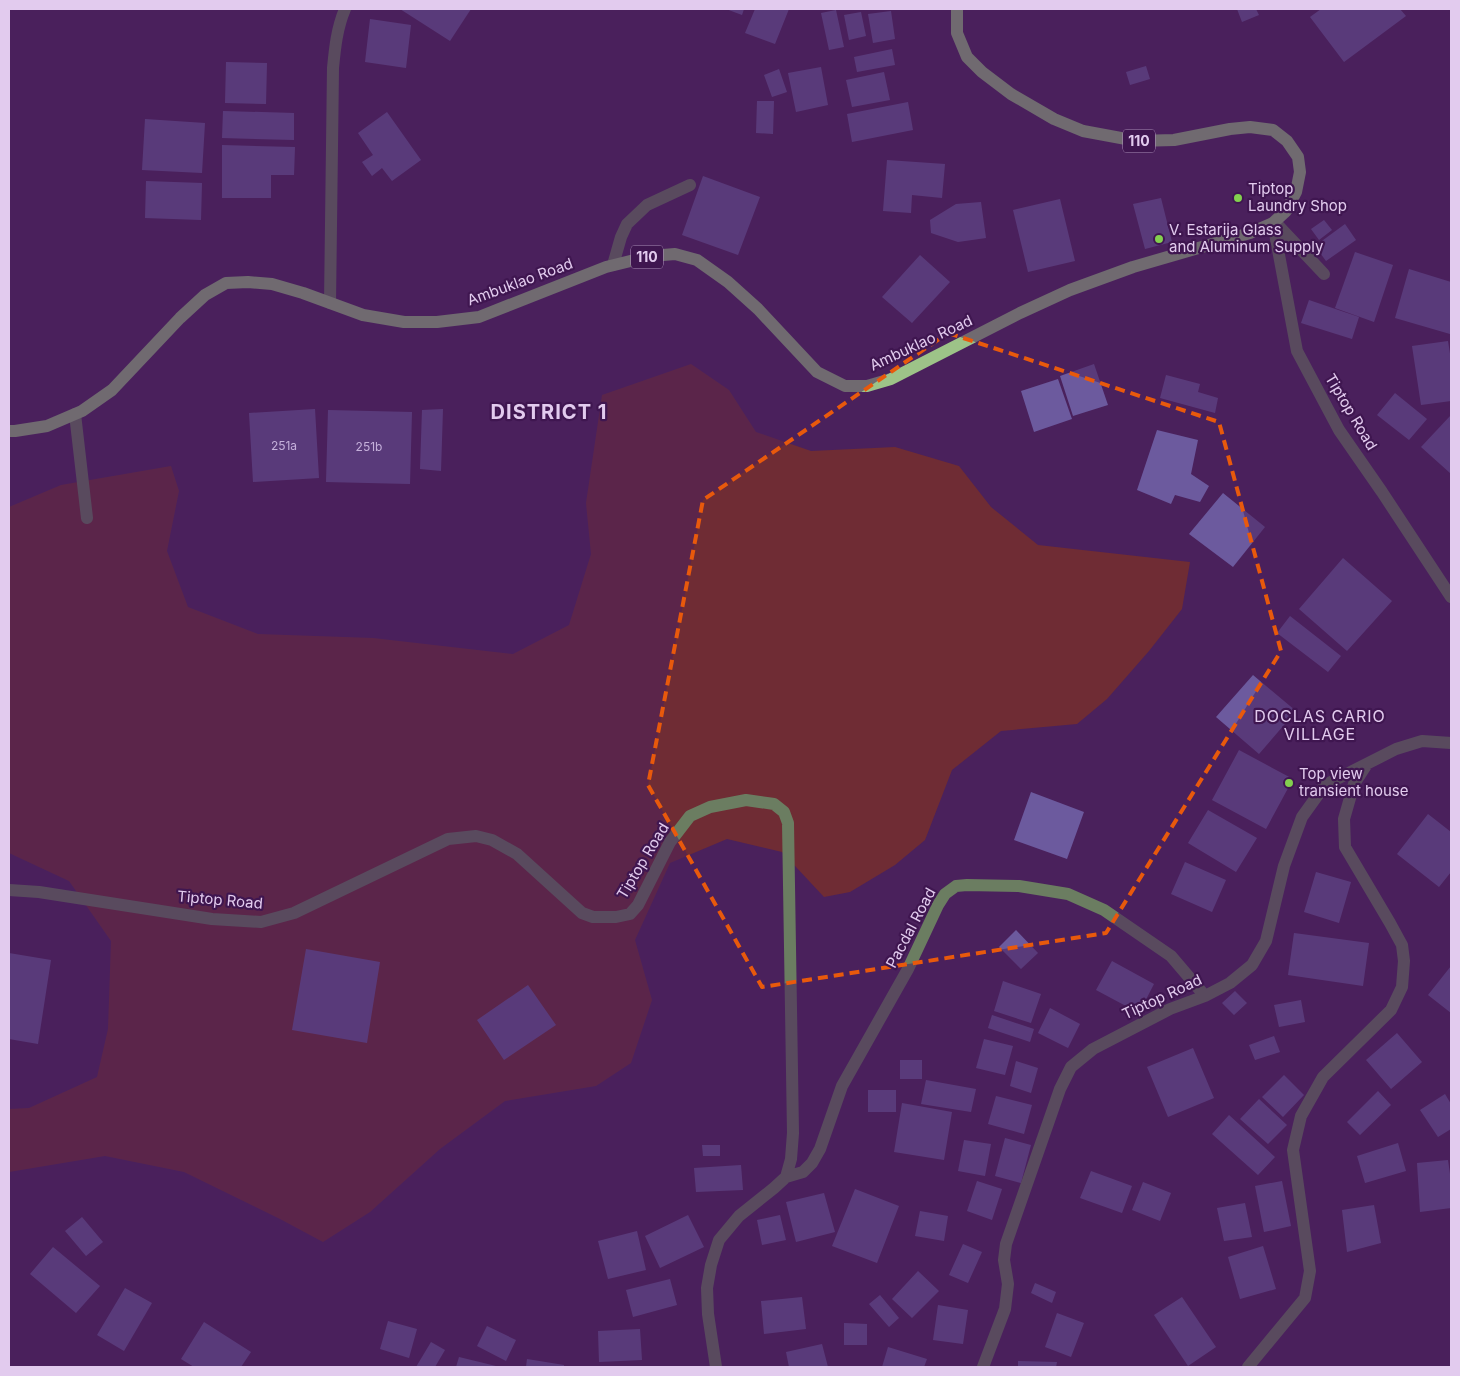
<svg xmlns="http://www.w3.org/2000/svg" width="1460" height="1376" font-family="Inter,sans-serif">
	<rect width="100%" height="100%" fill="#4a215c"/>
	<path fill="#6f2c34" d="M691,364L729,390L756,432L811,451L895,447L959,466L991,507L1038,545L1190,562L1182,609L1149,651L1107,699L1077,724L1001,731L952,770L925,840L895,865L850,892L824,897L782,852L727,839L670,863L635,940L652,1000L631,1063L596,1086L505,1101L440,1149L370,1212L323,1242L280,1219L184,1172L105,1156L9,1172V1109L29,1108L97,1077L108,1029L111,941L69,881L9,853V507L61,485L171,466L179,491L167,551L188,607L258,634L373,638L513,654L569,625L591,554L586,503L602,395Z"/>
	<path fill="#6c5a9e" d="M400,9H471L450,41Z
		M726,9H744L742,15Z
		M755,9H789L775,44L745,33Z
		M1237,9H1256L1259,15L1242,22Z
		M1321,9H1400L1406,16L1344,62L1310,17Z
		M836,10L844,47L829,50L821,13Z
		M891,11L895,39L873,43L868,14Z
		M861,12L866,36L849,40L844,15Z
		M370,19L411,25L406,68L365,62Z
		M892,49L895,65L857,72L854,57Z
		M226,62L267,63L266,104L225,103Z
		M1146,66L1150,79L1130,85L1126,72Z
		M821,67L828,105L796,112L788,73Z
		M779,69L787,92L772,97L764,75Z
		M884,72L890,100L852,107L846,80Z
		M757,101H774L773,134L756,133Z
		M908,102L913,130L852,142L847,114Z
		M223,111L294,113V140L222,138Z
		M387,112L421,160L392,181L382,168L372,176L362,162L373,155L358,133Z
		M145,119L205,123L202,173L142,170Z
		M222,145L295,147L294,175H271V198H222Z
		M887,160L945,164L942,198L912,195L911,213L883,211Z
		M703,176L760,197L738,255L682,235Z
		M146,181L202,183L201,220L145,218Z
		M1161,198L1172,242L1145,249L1133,204Z
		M1060,199L1075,261L1028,272L1013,210Z
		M981,202L986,238L958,242L931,233L930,220L956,204Z
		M1324,220L1332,230L1319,240L1311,229Z
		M1345,224L1356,240L1326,261L1315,246Z
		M1355,252L1393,265L1374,322L1335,308Z
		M920,255L950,282L912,323L882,297Z
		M1409,269L1451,282V328L1450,334L1395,318Z
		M1309,300L1359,317L1352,339L1301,323Z
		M1448,341L1451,360V401L1421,405L1412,346Z
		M1094,364L1108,405L1073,416L1060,376Z
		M1166,375L1200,384L1198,392L1218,398L1215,413L1160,398Z
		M1058,379L1072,419L1034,432L1021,391Z
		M1395,393L1427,419L1409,440L1377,415Z
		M315,409L319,478L253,482L249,413Z
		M443,409L441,471L420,469L422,410Z
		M328,410L412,412L410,484L326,482Z
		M1451,415V471L1450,473L1421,447Z
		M1157,430L1198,440L1191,474L1209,486L1200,502L1175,495L1171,504L1137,490Z
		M1223,493L1265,527L1233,567L1189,534Z
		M1343,558L1392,601L1347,651L1299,609Z
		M1290,616L1341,656L1328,672L1277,633Z
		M1253,675L1296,711L1259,754L1216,717Z
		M1239,750L1293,779L1266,829L1212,800Z
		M1031,792L1084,812L1067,859L1014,840Z
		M1208,810L1257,838L1236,872L1188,843Z
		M1428,814L1451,832V872L1439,887L1397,854Z
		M1185,862L1226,880L1212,912L1171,894Z
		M1316,872L1351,882L1339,923L1304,912Z
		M1016,930L1038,953L1021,969L999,947Z
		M1294,933L1369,943L1363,986L1288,975Z
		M306,949L380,962L367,1043L292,1030Z
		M9,953L51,960L38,1044L9,1039Z
		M1112,961L1154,984L1139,1013L1096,990Z
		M1451,966V1013L1428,995Z
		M1003,981L1041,994L1031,1023L994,1011Z
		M528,985L556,1025L504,1060L477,1020Z
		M1235,991L1247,1003L1234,1015L1222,1003Z
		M1301,1000L1305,1022L1279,1027L1274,1005Z
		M1050,1008L1080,1024L1068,1048L1038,1033Z
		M992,1015L1034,1029L1030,1042L988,1028Z
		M1397,1033L1422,1062L1391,1089L1366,1060Z
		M1274,1036L1280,1052L1255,1060L1249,1045Z
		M984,1039L1013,1046L1005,1075L976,1068Z
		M1193,1048L1214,1098L1168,1117L1147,1067Z
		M900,1060H922V1079H900Z
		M1016,1061L1038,1068L1031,1093L1010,1086Z
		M1284,1075L1304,1095L1283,1117L1262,1097Z
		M926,1080L976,1089L971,1112L921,1104Z
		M868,1090H896V1112H868Z
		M1378,1091L1391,1105L1360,1135L1347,1122Z
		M1445,1094L1451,1104V1129L1438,1137L1420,1110Z
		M996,1096L1032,1105L1024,1134L988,1124Z
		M1259,1099L1287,1125L1268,1144L1240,1119Z
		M902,1103L952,1112L944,1160L894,1152Z
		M1229,1115L1275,1157L1258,1175L1212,1134Z
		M1005,1138L1031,1145L1021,1183L995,1176Z
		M964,1140L991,1144L985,1176L958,1171Z
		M1398,1143L1406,1171L1365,1183L1357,1156Z
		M702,1145H720V1156H703Z
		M1448,1160L1451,1181V1208L1420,1212L1417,1163Z
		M741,1165L743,1190L696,1192L694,1168Z
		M1091,1171L1132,1186L1122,1213L1080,1198Z
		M977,1181L1002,1189L992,1220L967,1211Z
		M1282,1181L1291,1226L1264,1232L1255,1186Z
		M1143,1182L1171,1193L1160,1221L1132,1210Z
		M855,1189L899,1206L877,1263L832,1246Z
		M824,1193L835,1232L796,1242L786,1202Z
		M1245,1203L1252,1237L1224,1241L1217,1208Z
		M1374,1205L1381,1243L1347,1252L1342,1210Z
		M920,1211L948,1216L944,1241L915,1236Z
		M688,1215L704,1247L660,1268L645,1236Z
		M780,1215L786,1240L762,1245L757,1220Z
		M82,1217L103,1242L86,1256L65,1231Z
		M637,1231L646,1270L608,1279L598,1241Z
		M963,1244L982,1252L968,1283L949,1275Z
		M1263,1246L1276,1289L1240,1299L1228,1257Z
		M53,1247L100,1286L76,1313L30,1274Z
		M918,1271L939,1291L912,1318L892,1299Z
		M670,1279L677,1305L633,1317L626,1290Z
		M1035,1283L1056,1292L1052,1303L1031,1293Z
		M125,1288L152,1303L124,1351L97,1335Z
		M880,1295L899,1318L889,1327L869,1304Z
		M802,1297L806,1329L764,1334L761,1301Z
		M1182,1297L1216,1347L1188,1366L1154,1315Z
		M938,1305L968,1310L963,1344L933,1340Z
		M1057,1313L1084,1323L1071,1357L1045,1347Z
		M388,1321L417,1329L409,1358L380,1349Z
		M204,1322L251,1352L241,1367H194L181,1359Z
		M844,1323L867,1324V1345H844Z
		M487,1326L516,1340L506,1361L477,1346Z
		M640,1329L642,1360L599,1362L598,1331Z
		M431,1342L445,1350L435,1367H416Z
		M822,1344L828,1367H789L786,1352Z
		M888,1347L927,1359L924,1367H882Z
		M459,1357L500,1367H456Z
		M527,1359L564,1365V1367H526Z
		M1018,1361L1057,1362L1056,1367H1018Z"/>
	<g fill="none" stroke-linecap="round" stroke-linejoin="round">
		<path stroke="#6b7d61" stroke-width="12" d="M1275,222L1324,274
			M1273,223L1297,351L1339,430L1382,492L1451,597
			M613,265L621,237L627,224L647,205L690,185
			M330,303L333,68C335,47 337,28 345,9
			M75,414L87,518
			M9,890L39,892L212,919L261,922L294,913L448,839L476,836L492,840L517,854L582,913L593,917H616L630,914L638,905L670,842L690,816L710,807L746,800L774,804L784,812L788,823L793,1133L791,1159L786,1177L774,1188L739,1216L719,1240L711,1265L707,1288L708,1314L716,1367
			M786,1177L803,1172L812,1163L820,1149L842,1086L908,969L938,905L945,894L956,886L967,885L1019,886L1068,894L1104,910L1171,956L1205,996
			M983,1367L1005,1309L1008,1284L1004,1260L1006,1244L1060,1089L1071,1067L1093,1049L1170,1009L1205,996L1230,983L1252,965L1266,941L1284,866L1302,817L1325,785L1396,749L1422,741L1451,743
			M1248,1367L1305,1298L1310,1271L1293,1150L1301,1116L1323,1077L1391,1010L1402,987L1404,961L1402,945L1390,923L1345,847L1344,819L1354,784L1367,764"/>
		<path stroke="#9dc388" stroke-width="12" d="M9,431H15L47,426L82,411L112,390L180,318L205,295L226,283L248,282L272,284L303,293L363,315L404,322H437L479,317L606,267L651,256L675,254L697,260L728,282L758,309L817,372L845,386H867L891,379L1020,313L1070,290L1133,267L1250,233L1273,223L1286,211L1296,192L1300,172L1298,157L1287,141L1273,130L1250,127L1230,129L1174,140L1137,141L1083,131L1054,119L1011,94L982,72L967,57L957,33V9"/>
	</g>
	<path d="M0 0H1460V1376H0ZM948,333L1219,422L1281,651L1106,933L762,987L648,785L703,500Z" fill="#4a215c" fill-opacity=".55" fill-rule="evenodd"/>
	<path fill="none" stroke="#e8590c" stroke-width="4" stroke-dasharray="10 6" stroke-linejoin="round" d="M948,333L1219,422L1281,651L1106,933L762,987L648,785L703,500Z"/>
	<g fill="#83d04f" stroke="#3f1650" stroke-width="2">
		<circle cx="1238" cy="198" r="5"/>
		<circle cx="1159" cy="239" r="5"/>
		<circle cx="1289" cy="783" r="5"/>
	</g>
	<g text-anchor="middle" stroke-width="4.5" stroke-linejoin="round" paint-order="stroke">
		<g font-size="12" fill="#c4afda">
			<text x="284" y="450">251a</text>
			<text x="369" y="451">251b</text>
		</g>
		<g fill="#3f1650" stroke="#b195bf" stroke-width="1">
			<rect x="1123" y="129.5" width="32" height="23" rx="4"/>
			<rect x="631" y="245.5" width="32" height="23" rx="4"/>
		</g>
		<g font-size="14" font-weight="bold" fill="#e2cbee">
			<text x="1139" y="146">110</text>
			<text x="647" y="262">110</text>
		</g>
		<g font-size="15" fill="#e2cbee" stroke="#3f1650" text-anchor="start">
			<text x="1248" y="194">Tiptop<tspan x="1248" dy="17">Laundry Shop</tspan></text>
			<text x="1169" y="235">V. Estarija Glass<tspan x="1169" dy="17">and Aluminum Supply</tspan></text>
			<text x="1299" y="779">Top view<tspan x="1299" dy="17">transient house</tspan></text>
		</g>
		<g font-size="15" fill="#e2cbee" stroke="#3f1650">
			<text transform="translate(520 282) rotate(-20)" y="5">Ambuklao Road</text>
			<text transform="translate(921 343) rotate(-25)" y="5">Ambuklao Road</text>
			<text transform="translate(1351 412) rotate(59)" y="5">Tiptop Road</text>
			<text transform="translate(643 861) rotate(-59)" y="5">Tiptop Road</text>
			<text transform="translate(220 900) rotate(5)" y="5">Tiptop Road</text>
			<text transform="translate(911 928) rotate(-62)" y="5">Pacdal Road</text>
			<text transform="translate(1162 997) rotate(-25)" y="5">Tiptop Road</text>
		</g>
		<g font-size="16" letter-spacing="1" fill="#e2cbee" stroke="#3f1650">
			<text x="1320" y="722">DOCLAS CARIO<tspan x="1320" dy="18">VILLAGE</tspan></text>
		</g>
		<g font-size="20" font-weight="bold" letter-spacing="1" fill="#e2cbee" stroke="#3f1650">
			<text x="549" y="419">DISTRICT 1</text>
		</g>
	</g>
	<rect width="1460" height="1376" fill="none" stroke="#e2cbee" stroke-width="20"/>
</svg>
